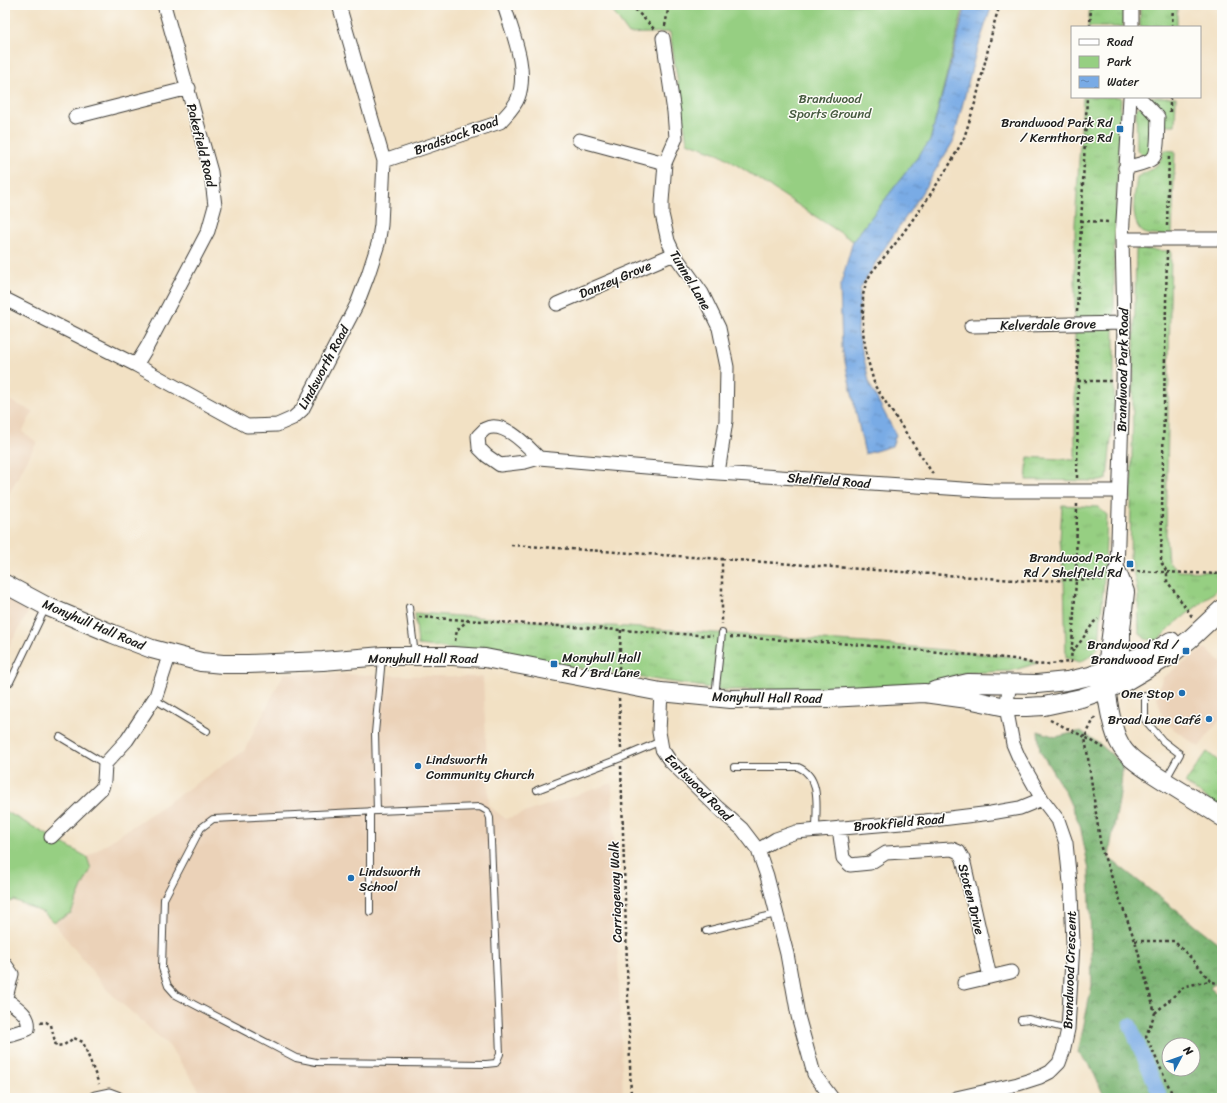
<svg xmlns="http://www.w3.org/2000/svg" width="1227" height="1103" font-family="Sriracha,sans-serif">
	<defs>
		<pattern id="grass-tufts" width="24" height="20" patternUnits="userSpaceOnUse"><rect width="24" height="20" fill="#96cf82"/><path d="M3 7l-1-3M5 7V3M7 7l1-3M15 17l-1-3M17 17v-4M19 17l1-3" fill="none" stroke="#81b170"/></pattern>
		<pattern id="forest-crowns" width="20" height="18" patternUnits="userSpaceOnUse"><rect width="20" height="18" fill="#78b270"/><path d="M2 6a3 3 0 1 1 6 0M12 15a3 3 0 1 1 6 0" fill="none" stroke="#62905b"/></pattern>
		<pattern id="water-ripples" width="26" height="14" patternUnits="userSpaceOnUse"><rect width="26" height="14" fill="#79abe5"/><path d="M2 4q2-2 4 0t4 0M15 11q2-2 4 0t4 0" fill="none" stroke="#628ab9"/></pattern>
	</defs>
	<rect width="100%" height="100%" fill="#fdfcf7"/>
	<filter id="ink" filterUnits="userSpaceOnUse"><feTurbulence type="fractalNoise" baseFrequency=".025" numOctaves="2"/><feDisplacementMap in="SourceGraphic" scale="8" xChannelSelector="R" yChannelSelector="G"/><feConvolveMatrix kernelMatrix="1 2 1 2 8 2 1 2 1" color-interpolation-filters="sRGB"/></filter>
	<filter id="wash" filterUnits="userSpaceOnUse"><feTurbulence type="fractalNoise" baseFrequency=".012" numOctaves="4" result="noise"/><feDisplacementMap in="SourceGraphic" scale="16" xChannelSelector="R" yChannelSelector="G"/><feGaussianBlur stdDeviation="0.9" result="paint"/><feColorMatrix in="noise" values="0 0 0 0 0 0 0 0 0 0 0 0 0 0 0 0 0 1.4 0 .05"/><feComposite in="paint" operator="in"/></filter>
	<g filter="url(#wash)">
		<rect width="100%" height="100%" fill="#f2e1c4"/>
		<path fill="#ebd2b8" d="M5,398L33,412L22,432L37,442L5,501Z
			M5,593L31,607L5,654Z
			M1205,648L1222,663V717L1199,747L1164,722L1157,697L1162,678Z
			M284,673L483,677L489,806L506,819L612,783L623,1098H201L198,1088L169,1046L108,991L53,922L71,913L82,887L91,869L87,857L244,751Z"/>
		<path fill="url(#grass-tufts)" stroke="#59764f" d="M1090,5H1124L1123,27H1088Z
			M1140,5H1177V27H1140Z
			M1083,97H1121L1114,249V411L1107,479L1101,481L1026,480L1028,457L1075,460V224Z
			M1149,97H1176L1175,125H1165L1162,114Z
			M1140,106L1153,119L1152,152L1143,155L1137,150L1136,108Z
			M1164,150L1175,151L1172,236C1164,235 1153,236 1146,234C1128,226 1135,193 1137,177C1152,168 1159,169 1164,150Z
			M1136,249L1171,251L1166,537L1168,561L1178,571L1222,572V586L1172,626L1157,641L1145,639L1139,632L1138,594L1130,556Z
			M1062,505L1098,507L1107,515L1105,563L1099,646L1091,656L1080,662L1066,658L1064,578L1060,540Z
			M415,613L882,644L1016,657L1038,663L1011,671L965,673L917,688L724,690L460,650L418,645Z
			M1207,752L1222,764V809L1185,783Z"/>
		<path fill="url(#forest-crowns)" stroke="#4a6746" fill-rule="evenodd" d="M1038,731L1056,737L1081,731L1102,746L1122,764C1123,796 1112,827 1109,858L1222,946V975L1210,988L1222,998V1098H1105L1091,1067L1078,1053L1092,985L1089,870L1080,825L1065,792L1040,751ZM1169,1045H1193V1069H1169Z"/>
		<path fill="#96cf82" stroke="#59764f" d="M608,5H964L930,141L853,241L720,154L687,142L670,32L629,34Z
			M5,811L87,857L91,869L82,887L71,913L53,922L44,913L14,900L5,904Z"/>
		<path fill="url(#water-ripples)" stroke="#4a6480" d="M966,5H992L975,56L953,142L916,202L882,252L860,289L858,332L870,385L896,435L892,446L865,454L842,348L840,287L853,241L930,141Z"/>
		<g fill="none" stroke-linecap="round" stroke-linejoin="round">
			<path stroke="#79abe5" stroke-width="14" d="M1130,1025L1161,1098"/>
		</g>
	</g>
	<g filter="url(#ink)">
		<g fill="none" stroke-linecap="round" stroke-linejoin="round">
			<defs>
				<path id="lane" d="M409,607L415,655
					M10,682L46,607
					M715,696L722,633
					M1145,696V720L1163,741L1180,754L1166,779
					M154,699L207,731
					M60,737L105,764
					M734,767H798C822,777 816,808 816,830
					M537,790L621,758L661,741
					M370,811V912
					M377,811L213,819L201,828L164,899L162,968L168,986L176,995L296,1058L316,1062L486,1064L496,1063L500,1054L490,818L487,811L480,807L377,811L375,733L382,658
					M706,931L776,914
					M1021,1020L1028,1019L1068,1029"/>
				<path id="street" d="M1132,27V5
					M663,38L674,112L676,138L665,163L662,202V214L668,241L674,254L702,293L719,328L727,367L726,421L718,473
					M75,117L189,88
					M579,140L665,163
					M384,161L500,122C506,115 515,107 518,98C529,70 512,32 504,5
					M1125,168C1134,165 1146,164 1153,158C1159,152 1157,126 1158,117L1139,97
					M1122,239H1222
					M5,299L136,365L247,426L277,425L293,418L302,410L357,304L368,275L378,244L381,225L384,161L339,5
					M557,304L674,254
					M971,326L1124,323
					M136,365L147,347L196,254L208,231L215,206L211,172L164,5
					M539,458L525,462L500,465L487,456L479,448L478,436C480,434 483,431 485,429C504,419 528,447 539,458L718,473L993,491H1119
					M1104,670L1117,572L1123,382L1124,323L1122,239L1130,97
					M661,692L659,732L662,749L670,761L718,808L742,829L758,850L767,876L787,954L798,1016L814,1074L832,1098
					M839,828L843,858L850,865L870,863L886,853L952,849L959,852L963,859L990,977
					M51,837L102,788L104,781L105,764L127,740L156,696L170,653
					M758,850L776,839L796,832L925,821L991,813L1020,808L1042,799
					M5,964L12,974L5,1001
					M964,983L1011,972
					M5,998C15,1007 31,1014 28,1029L12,1034L5,1035
					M95,1098L109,1095L117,1098
					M956,1098L1018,1084L1040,1077L1050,1072L1059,1063L1063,1052L1068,1029L1073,943L1071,893L1066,843L1058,820L1042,799L1019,758L1013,744L1006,707L1010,684"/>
				<path id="secondary" d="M1117,572L1125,592L1121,630V673
					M5,584L46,606L113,634L152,649L201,662L223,664H248L323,661L383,656H452L485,658L661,692L731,699L828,698L924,693L968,699L1006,707H1026L1044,706L1081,698L1121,684L1169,656L1190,639L1222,609
					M1105,679C1107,696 1111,729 1120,744C1126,756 1139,764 1149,771C1173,787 1198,801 1222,817
					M934,691L968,683L1037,684L1067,681L1090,676L1158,649L1171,641"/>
			</defs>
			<use href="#lane" stroke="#3c3a35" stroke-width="8"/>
			<use href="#street" stroke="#3c3a35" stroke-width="15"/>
			<use href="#secondary" stroke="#3c3a35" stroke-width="20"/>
			<path stroke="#3c3a35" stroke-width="2.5" stroke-dasharray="3 3" stroke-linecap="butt" d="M631,5L655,30
				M665,26L669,5
				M1090,27L1091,5
				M1172,27L1173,5
				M1170,112V97
				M1081,221L1111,222
				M1167,226L1169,155
				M1167,251L1161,562L1167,572V581L1193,618
				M1077,312L1087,97
				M1078,381H1112
				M933,474L875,386L867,357L863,332V295L866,283L871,273L895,244L924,204L950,164L964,138L976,100L995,20L1000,5
				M1077,478L1078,381L1077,335
				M511,545L722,559V624
				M722,559L1028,581L1105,579
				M1131,571L1222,574
				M419,617L713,636
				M730,637L839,643L1015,659L1038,665L1071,662L1076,580L1077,503
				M455,641L457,630L468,620
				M1072,652L1081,641L1094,622L1098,619
				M619,669L621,630
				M619,698L621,749
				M1095,717L1085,737L1104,748
				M1050,720L1085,737L1101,848L1135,941L1155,1013L1146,1036L1174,1098
				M621,766L631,1098
				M1135,941H1174L1196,963L1210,981L1222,985
				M1155,1013L1185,986L1210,981
				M40,1023L46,1022L51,1025L56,1046L64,1045L74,1038L83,1042L99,1084"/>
			<use href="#lane" stroke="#fff" stroke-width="6"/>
			<use href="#street" stroke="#fff" stroke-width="13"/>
			<use href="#secondary" stroke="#fff" stroke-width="18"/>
		</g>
	</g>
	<g fill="#1f6fb2" stroke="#fdfcf7" stroke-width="1.5">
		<rect x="1116" y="125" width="8" height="8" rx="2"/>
		<rect x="1126" y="560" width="8" height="8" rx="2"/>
		<rect x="1182" y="647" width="8" height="8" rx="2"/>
		<rect x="550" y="660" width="8" height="8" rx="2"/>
		<circle cx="1182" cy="693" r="4"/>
		<circle cx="1209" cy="719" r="4"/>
		<circle cx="418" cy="766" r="4"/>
		<circle cx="351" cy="878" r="4"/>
	</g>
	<g text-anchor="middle" stroke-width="3" stroke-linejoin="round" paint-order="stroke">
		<g font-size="13" fill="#475b40" stroke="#fdfcf7">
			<text x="830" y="103">Brandwood<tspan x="830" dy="15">Sports Ground</tspan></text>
		</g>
		<g font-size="13" fill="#1c1c1c" stroke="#fdfcf7" text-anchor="end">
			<text x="1112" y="127">Brandwood Park Rd<tspan x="1112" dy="15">/ Kernthorpe Rd</tspan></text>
			<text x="1122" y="562">Brandwood Park<tspan x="1122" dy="15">Rd / Shelfield Rd</tspan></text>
			<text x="1178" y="649">Brandwood Rd /<tspan x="1178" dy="15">Brandwood End</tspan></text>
			<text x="562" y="662" text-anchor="start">Monyhull Hall<tspan x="562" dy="15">Rd / Brd Lane</tspan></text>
			<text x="1174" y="698">One Stop</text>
			<text x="1201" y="724">Broad Lane Café</text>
			<text x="426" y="764" text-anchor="start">Lindsworth<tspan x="426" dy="15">Community Church</tspan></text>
			<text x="359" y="876" text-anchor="start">Lindsworth<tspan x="359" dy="15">School</tspan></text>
		</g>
		<g font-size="13" fill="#1c1c1c" stroke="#fdfcf7">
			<text transform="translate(456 135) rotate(-20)" y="5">Bradstock Road</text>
			<text transform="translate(202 145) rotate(76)" y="5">Pakefield Road</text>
			<text transform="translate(615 279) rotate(-23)" y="5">Danzey Grove</text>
			<text transform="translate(691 280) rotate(59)" y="5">Tunnel Lane</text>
			<text transform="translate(1048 324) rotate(-1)" y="5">Kelverdale Grove</text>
			<text transform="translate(323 367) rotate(-62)" y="5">Lindsworth Road</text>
			<text transform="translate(1122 370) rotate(-89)" y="5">Brandwood Park Road</text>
			<text transform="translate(829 480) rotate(4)" y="5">Shelfield Road</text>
			<text transform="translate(94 624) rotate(23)" y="5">Monyhull Hall Road</text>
			<text x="423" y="663">Monyhull Hall Road</text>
			<text transform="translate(767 697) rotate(1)" y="5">Monyhull Hall Road</text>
			<text transform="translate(699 787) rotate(45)" y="5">Earlswood Road</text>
			<text transform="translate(899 822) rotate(-5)" y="5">Brookfield Road</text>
			<text transform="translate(615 892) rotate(-92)" y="5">Carriageway Walk</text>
			<text transform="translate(972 899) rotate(76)" y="5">Stoten Drive</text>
			<text transform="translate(1069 970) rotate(-88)" y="5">Brandwood Crescent</text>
		</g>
	</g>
	<rect width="1227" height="1103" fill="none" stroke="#fdfcf7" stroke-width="20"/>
	<rect x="1071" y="26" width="130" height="72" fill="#fdfcf7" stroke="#a3a29f"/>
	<rect x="1079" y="39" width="20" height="6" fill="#ffffff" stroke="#a3a29f"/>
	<text x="1107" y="46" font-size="12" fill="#1c1c1c">Road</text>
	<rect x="1079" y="56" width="20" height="12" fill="#96cf82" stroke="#a3a29f"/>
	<text x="1107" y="66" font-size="12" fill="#1c1c1c">Park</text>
	<rect x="1079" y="76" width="20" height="12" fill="url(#water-ripples)" stroke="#a3a29f"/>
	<text x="1107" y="86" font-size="12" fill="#1c1c1c">Water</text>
	<g transform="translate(1181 1057) rotate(49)"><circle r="19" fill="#fdfcf7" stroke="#a3a29f"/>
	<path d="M0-3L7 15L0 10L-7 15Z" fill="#1f6fb2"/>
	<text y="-6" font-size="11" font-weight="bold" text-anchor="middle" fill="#1c1c1c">N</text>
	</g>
</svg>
